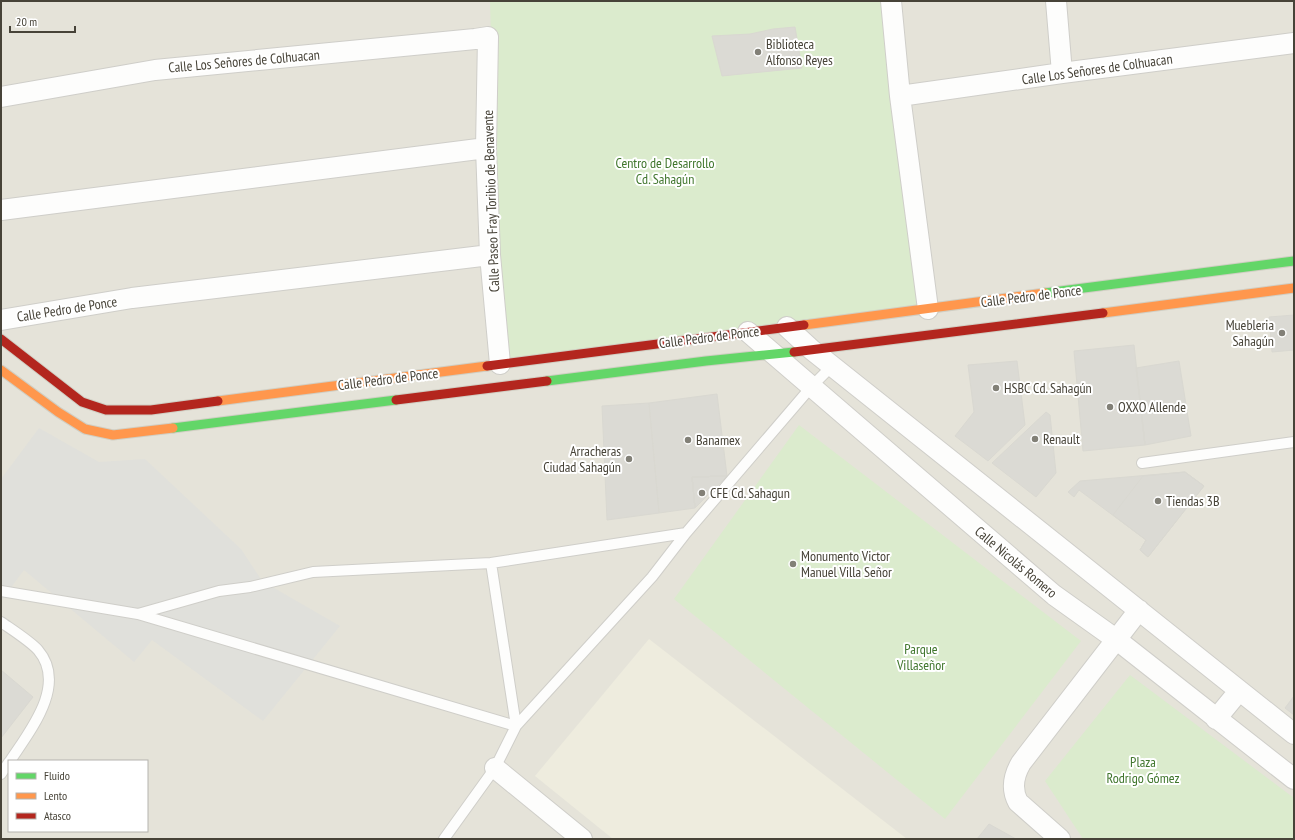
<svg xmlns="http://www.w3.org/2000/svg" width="1295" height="840" font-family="'PT Sans Narrow',sans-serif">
	<rect width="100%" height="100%" fill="#f1f1ec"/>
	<path fill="#e5e3d9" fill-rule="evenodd" d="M1,1H1294V839H1ZM9,761H147V831H9Z"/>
	<path fill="#eeecde" d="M649,639L907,839H613L535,776Z"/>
	<path fill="#dbebcd" d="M490,1H889L923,309L500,364Z
		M799,425L1081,641L945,819L674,599Z
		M1130,675L1294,798V839H1083L1045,781Z"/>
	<path fill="#e0e0db" d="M39,428L99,462L145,459L241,549L262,581L340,626L263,721L152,640L134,662L24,570L1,601V479Z"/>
	<path fill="#dbdad4" stroke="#d9d8d1" d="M795,27L802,68L722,76L712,36L750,34L773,29Z
		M1294,315V350L1272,352L1269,317Z
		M1134,345L1145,445L1083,451L1074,351Z
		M1017,361L1025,425L988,461L955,436L974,412L968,365Z
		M1179,361L1191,436L1145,445L1136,368Z
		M717,394L727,476L692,477L695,508L659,513L649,403Z
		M649,403L659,513L607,520L602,406Z
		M1046,412L1050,415L1056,473L1036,497L992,463Z
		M1185,472L1204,486L1148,557L1140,550L1146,540L1079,490L1074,497L1068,492L1080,481Z
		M1185,472L1204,486L1148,557L1140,550L1146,540L1113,515L1143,476Z
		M727,476L695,508L692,477Z
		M1,670L33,697L1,738Z
		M1294,696V715L1285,708Z
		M989,824L1016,839H977Z"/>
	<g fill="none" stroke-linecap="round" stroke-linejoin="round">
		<defs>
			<path id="lane" d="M1142,463L1294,442
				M1,591L138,614L219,591L250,587L313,572L491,563L686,533
				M138,614L516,726L491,563
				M1,622C11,629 30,641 38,650C68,685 29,732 10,761
				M1,774L9,762
				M444,839L495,768L516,726L652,577L686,533L812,386L832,366"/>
			<path id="street" d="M891,1L900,96L928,309
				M1056,1L1062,73
				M900,96L1062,73L1294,43
				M1,97L155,70L475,39L488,37L486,148L490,255L500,364
				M1,210L486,148
				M1,320L132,298L490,255
				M787,327L812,350L1294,734
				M748,332L1054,595L1117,640L1294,779
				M1216,719L1239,691
				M495,768L582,839
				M1060,839L1018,802C1011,789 1014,775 1021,763L1139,610"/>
			<path id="fast" d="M1045,293L1294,261
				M547,381L706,361L794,352
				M173,428L396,400"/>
			<path id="slow" d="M1103,313L1294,288
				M804,325L1045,293
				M1,370L58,412L85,429L113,435L173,428
				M218,401L487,366"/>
			<path id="jam" d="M1,339L82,402L106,410H151L218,401
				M794,352L1103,313
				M487,366L804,325
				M396,400L547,381"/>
		</defs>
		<use href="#lane" stroke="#cfcec9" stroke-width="12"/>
		<use href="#street" stroke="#cfcec9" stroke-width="22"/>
		<use href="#fast" stroke="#d0cec3" stroke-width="11"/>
		<use href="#slow" stroke="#d0cec3" stroke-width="11"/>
		<use href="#jam" stroke="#d0cec3" stroke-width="11"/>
		<use href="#lane" stroke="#fdfdfc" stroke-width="10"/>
		<use href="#street" stroke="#fdfdfc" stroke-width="20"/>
		<use href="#fast" stroke="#63d668" stroke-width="9"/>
		<use href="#slow" stroke="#ff974d" stroke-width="9"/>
		<use href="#jam" stroke="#b3261e" stroke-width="9"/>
	</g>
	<g fill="#828077" stroke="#fff" stroke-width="1.5">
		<circle cx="758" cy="52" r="4"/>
		<circle cx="1282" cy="333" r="4"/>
		<circle cx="996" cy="388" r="4"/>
		<circle cx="1110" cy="407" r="4"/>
		<circle cx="1035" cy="439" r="4"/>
		<circle cx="688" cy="440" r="4"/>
		<circle cx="629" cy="459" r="4"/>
		<circle cx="702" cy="493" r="4"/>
		<circle cx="1158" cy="501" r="4"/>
		<circle cx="793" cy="564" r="4"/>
	</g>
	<g text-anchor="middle" stroke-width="4" stroke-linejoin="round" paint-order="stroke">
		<g font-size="14" fill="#474338" stroke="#fff" text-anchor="start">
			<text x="766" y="49">Biblioteca<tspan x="766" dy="16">Alfonso Reyes</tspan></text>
			<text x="1274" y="330" text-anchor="end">Muebleria<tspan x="1274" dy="16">Sahagún</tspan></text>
			<text x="1004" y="393">HSBC Cd. Sahagún</text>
			<text x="1118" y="412">OXXO Allende</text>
			<text x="1043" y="444">Renault</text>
			<text x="696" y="445">Banamex</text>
			<text x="621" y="456" text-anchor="end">Arracheras<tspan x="621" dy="16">Ciudad Sahagún</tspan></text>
			<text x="710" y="498">CFE Cd. Sahagun</text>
			<text x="1166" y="506">Tiendas 3B</text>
			<text x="801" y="561">Monumento Victor<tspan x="801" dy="16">Manuel Villa Señor</tspan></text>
		</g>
		<g font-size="14" fill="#474338" stroke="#fff">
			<text transform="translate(244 61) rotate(-5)" y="5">Calle Los Señores de Colhuacan</text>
			<text transform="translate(1097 69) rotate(-8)" y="5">Calle Los Señores de Colhuacan</text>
			<text transform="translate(491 201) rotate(-92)" y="5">Calle Paseo Fray Toribio de Benavente</text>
			<text transform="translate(1031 296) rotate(-7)" y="5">Calle Pedro de Ponce</text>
			<text transform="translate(67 309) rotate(-9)" y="5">Calle Pedro de Ponce</text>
			<text transform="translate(709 337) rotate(-7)" y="5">Calle Pedro de Ponce</text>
			<text transform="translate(388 379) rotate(-7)" y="5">Calle Pedro de Ponce</text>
			<text transform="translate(1016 562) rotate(40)" y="5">Calle Nicolás Romero</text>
		</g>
		<g font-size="14" fill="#40762d" stroke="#fff">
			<text x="665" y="168">Centro de Desarrollo<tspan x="665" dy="16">Cd. Sahagún</tspan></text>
			<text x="921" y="654">Parque<tspan x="921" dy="16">Villaseñor</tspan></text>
			<text x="1143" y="767">Plaza<tspan x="1143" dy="16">Rodrigo Gómez</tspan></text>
		</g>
	</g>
	<rect width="1295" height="840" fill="none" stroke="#474338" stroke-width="4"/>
	<rect x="8" y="760" width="140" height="72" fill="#ffffff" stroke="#b5b4af"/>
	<rect x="16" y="773" width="20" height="6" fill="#63d668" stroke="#b5b4af"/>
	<text x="44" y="780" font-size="12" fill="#474338">Fluido</text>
	<rect x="16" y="793" width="20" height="6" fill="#ff974d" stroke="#b5b4af"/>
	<text x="44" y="800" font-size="12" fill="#474338">Lento</text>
	<rect x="16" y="813" width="20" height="6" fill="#b3261e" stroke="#b5b4af"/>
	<text x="44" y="820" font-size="12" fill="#474338">Atasco</text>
	<path d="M10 26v6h65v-6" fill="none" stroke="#474338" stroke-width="2"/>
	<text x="16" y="26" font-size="12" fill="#474338" stroke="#ffffff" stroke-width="3" paint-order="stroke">20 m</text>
</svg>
